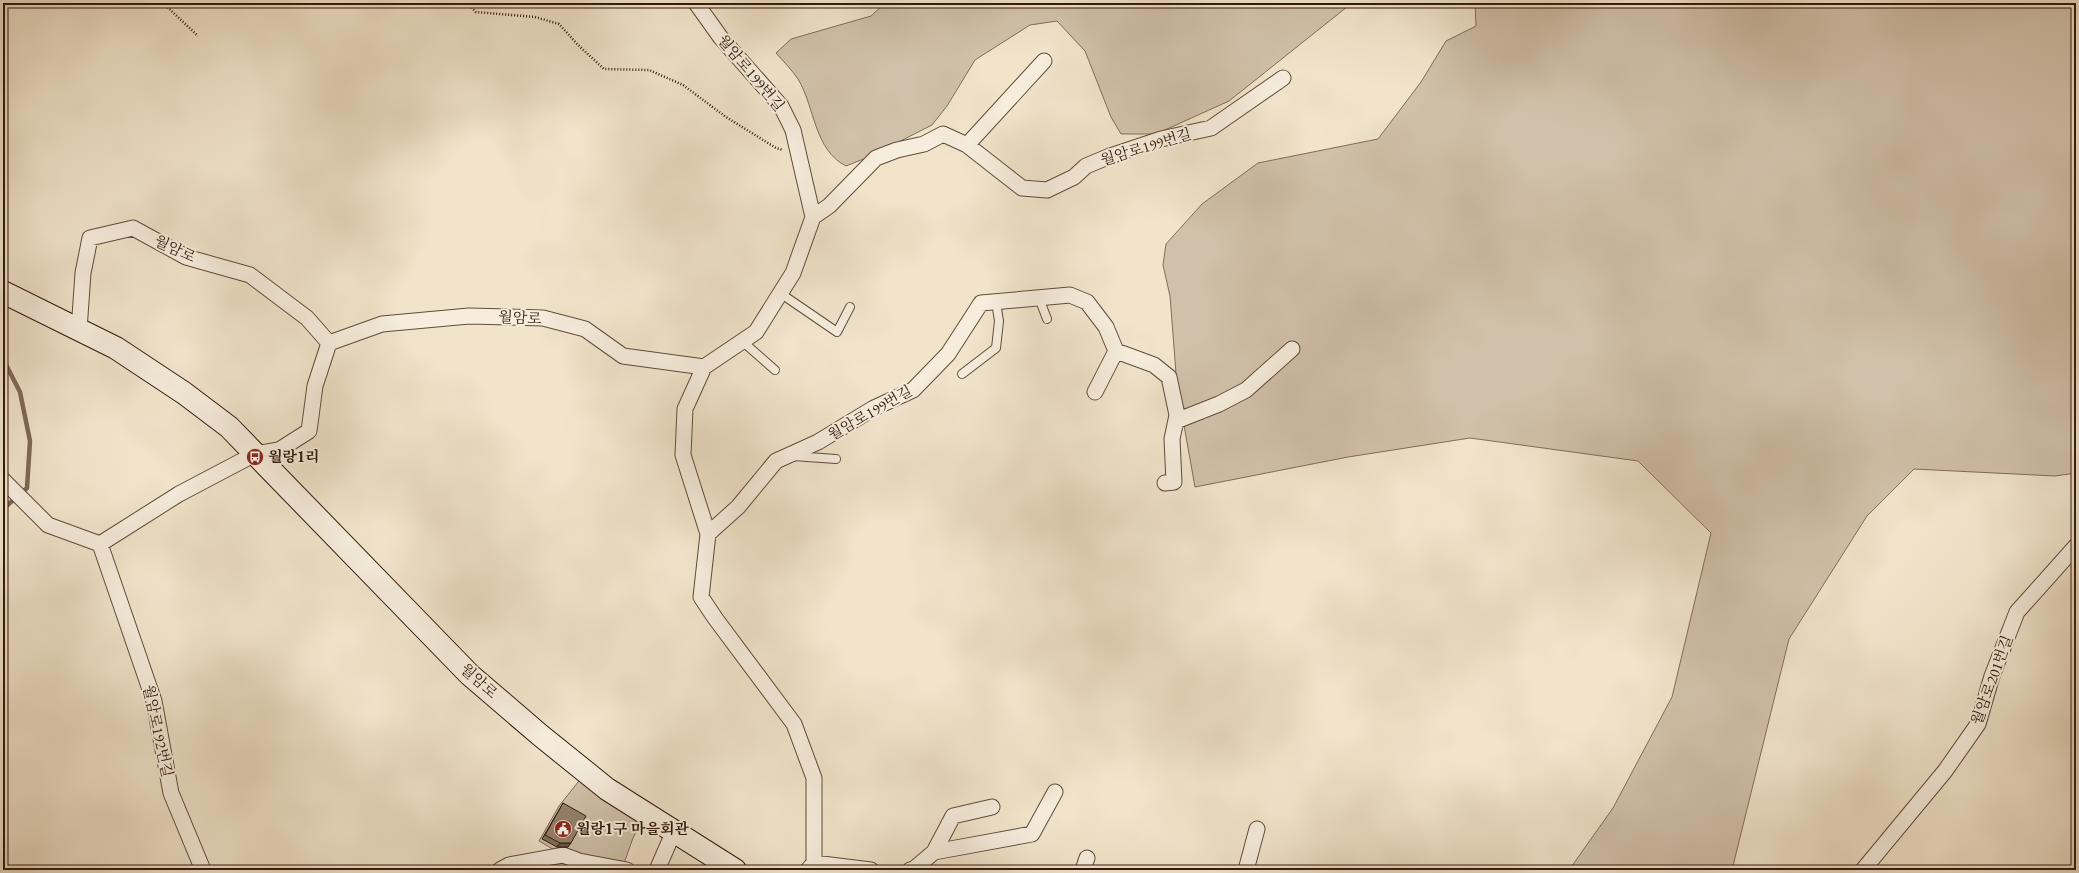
<svg xmlns="http://www.w3.org/2000/svg" width="2079" height="873" font-family="'EB Garamond','Noto Serif KR',serif">
	<rect width="100%" height="100%" fill="#f1e4cb"/>
	<filter id="stains"><feTurbulence type="fractalNoise" baseFrequency=".005" numOctaves="4"/><feColorMatrix values="0 0 0 0 .2 0 0 0 0 .09 0 0 0 0 .02 0 0 0 .5 -.17"/></filter>
	<radialGradient id="worn" r=".72"><stop offset=".6" stop-color="#630" stop-opacity="0"/><stop offset="1" stop-color="#630" stop-opacity=".3"/></radialGradient>
	<path fill="#d1c1aa" stroke="#826c5a" d="M885,3H1355L1347,7L1229,101L1156,134H1121L1111,117L1085,51L1057,21L1030,25L975,60L947,106L932,125L871,156L846,166C814,150 815,107 798,79C792,70 783,61 776,53L791,39L871,16Z
		M1475,3H2076V473L2055,476L1914,469L1867,516L1789,639L1732,870H1569L1613,808L1672,697L1711,533L1638,461L1470,438L1348,457L1195,487L1177,386L1170,296L1163,265L1166,244L1202,204L1258,163L1378,139L1421,82L1446,41L1476,26Z
		M586,772L645,814L633,838L622,869L563,855L539,841L559,806Z"/>
	<g fill="none" stroke-linecap="round" stroke-linejoin="round">
		<path stroke="#7e6957" stroke-width="4.5" d="M3,359L20,392L30,441L27,488L3,509"/>
		<defs>
			<path id="lane" d="M780,293L837,332L850,307
				M1039,298L1047,319
				M742,341L775,370
				M962,374L996,348L999,321L996,302
				M793,456L836,459"/>
			<path id="street" d="M696,3L721,38L781,106L793,130L813,217L793,273L756,332L704,367L685,409L683,455L708,534L701,597L715,618L794,724L814,778V863L808,870
				M967,145L1022,188L1047,190L1074,177L1086,166L1110,156L1161,139L1211,128L1283,78
				M813,217L829,206L876,158L897,150L924,144L943,134L967,145L1044,61
				M329,343L382,324L469,316L543,318L585,329L623,356L704,367
				M1116,351L1154,365L1169,377L1177,415L1172,439L1174,482L1165,483
				M1176,421L1219,404L1246,390L1292,349
				M3,480L48,525L100,544L179,494L255,454L279,450L309,431L315,386L329,343L307,318L250,275L186,257L133,228L90,238L83,273L79,330
				M708,534L738,507L776,461L818,442L874,408L913,390L948,354L981,303L1070,295L1087,302L1106,327L1116,351L1095,392
				M100,544L154,701L171,793L203,870
				M934,852L1032,834L1055,792
				M814,863L871,870
				M500,870L509,865L563,855L579,861L627,870
				M657,870L674,831
				M910,870L914,869L934,852L953,816L992,807
				M1083,870L1087,858
				M1246,870L1257,829
				M1863,870L1945,771L1978,724L1992,676L2017,612L2076,546"/>
			<path id="secondary" d="M3,292L116,348L184,393L229,427L470,675L540,735L607,789L735,870"/>
		</defs>
		<use href="#lane" stroke="#624b3b" stroke-width="10"/>
		<use href="#street" stroke="#624b3b" stroke-width="17"/>
		<use href="#secondary" stroke="#32180b" stroke-width="24"/>
		<path stroke="#32180b" stroke-width="2.5" stroke-dasharray="1 2" stroke-linecap="butt" d="M163,3L198,36
			M467,3L476,12L535,17L559,24L578,45L604,69L649,70L683,85L726,117L776,148L783,150"/>
		<use href="#lane" stroke="#f6eddd" stroke-width="8"/>
		<use href="#street" stroke="#f6eddd" stroke-width="15"/>
		<use href="#secondary" stroke="#f6eddd" stroke-width="22"/>
	</g>
	<path fill="#80705f" stroke="#32180b" d="M563,803L568,847H557L542,839Z"/>
	<path fill="#685b4e" stroke="#32180b" d="M560,843H571L568,847H557Z"/>
	<path fill="#95826f" stroke="#32180b" d="M563,803L586,816L571,843H560L545,835Z"/>
	<defs>
		<symbol id="bus-disc" viewBox="-11 -11 22 22"><circle r="9.5" fill="#8f2418" stroke="#f6eddd"/><path d="M-5-6H5V4H4V6H2V4H-2V6H-4V4H-5ZM-3.5-4V0h7V-4ZM-3.5 1.2v1.5H-2V1.2ZM2 1.2v1.5H3.5V1.2Z" fill="#fff"/></symbol>
		<symbol id="civic-disc" viewBox="-11 -11 22 22"><circle r="9.5" fill="#8f2418" stroke="#f6eddd"/><path d="M-.6-6.5H3V-4.5H.6V-3L4-1V1h2V6H-6V1h2V-1L-.6-3ZM-1.2 2.5V6h2.4V2.5Z" fill="#fff"/></symbol>
	</defs>
	<g fill-rule="evenodd">
		<use href="#bus-disc" x="245" y="447" width="20" height="20"/>
		<use href="#civic-disc" x="553" y="819" width="20" height="20"/>
	</g>
	<g text-anchor="middle" stroke-width="4" stroke-linejoin="round" paint-order="stroke">
		<g font-size="15" fill="#32180b" stroke="#f6eddd">
			<text transform="translate(751 73) rotate(50)" y="5">월암로199번길</text>
			<text transform="translate(1146 147) rotate(-17)" y="5">월암로199번길</text>
			<text transform="translate(175 249) rotate(25)" y="5">월암로</text>
			<text transform="translate(520 318) rotate(3)" y="5">월암로</text>
			<text transform="translate(870 413) rotate(-30)" y="5">월암로199번길</text>
			<text transform="translate(1992 680) rotate(-70)" y="5">월암로201번길</text>
			<text transform="translate(479 681) rotate(42)" y="5">월암로</text>
			<text transform="translate(158 731) rotate(78)" y="5">월암로192번길</text>
		</g>
		<g font-size="15" font-weight="bold" fill="#32180b" stroke="#f6eddd" text-anchor="start">
			<text x="268" y="462">월랑1리</text>
			<text x="576" y="834">월랑1구 마을회관</text>
		</g>
	</g>
	<rect width="2079" height="873" fill="none" stroke="#f1e4cb" stroke-width="16"/>
	<rect x="4" y="4" width="2071" height="865" fill="none" stroke="#32180b" stroke-width="2"/>
	<rect x="8" y="8" width="2063" height="857" fill="none" stroke="#32180b"/>
	<rect width="100%" height="100%" filter="url(#stains)"/>
	<rect width="100%" height="100%" fill="url(#worn)"/>
</svg>
